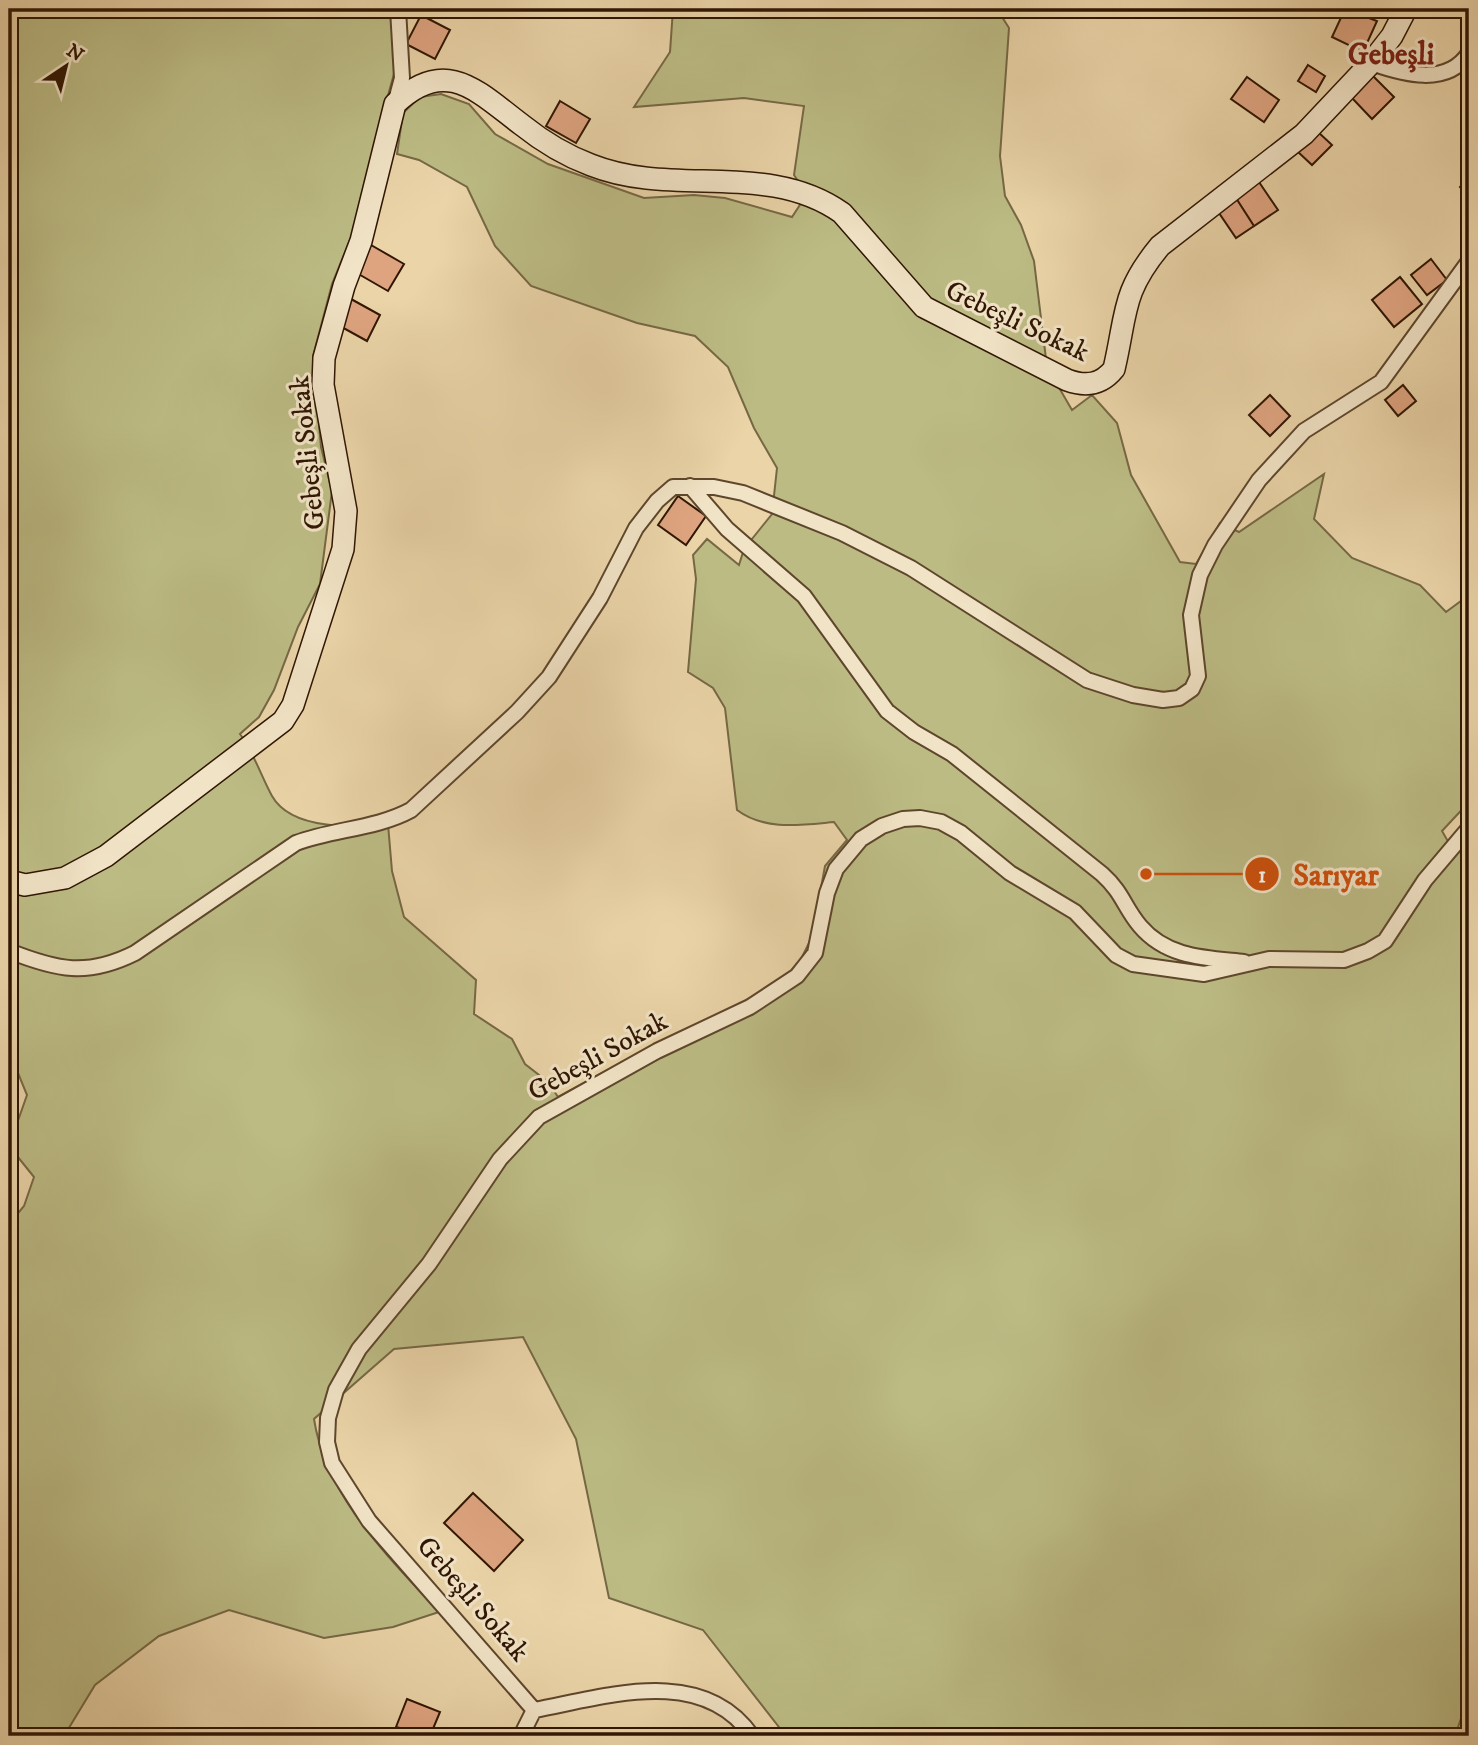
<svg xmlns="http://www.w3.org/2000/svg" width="1478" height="1745" font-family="'IM FELL DW Pica',serif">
	<rect width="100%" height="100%" fill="#ead4a8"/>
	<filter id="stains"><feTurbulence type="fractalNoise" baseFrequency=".00286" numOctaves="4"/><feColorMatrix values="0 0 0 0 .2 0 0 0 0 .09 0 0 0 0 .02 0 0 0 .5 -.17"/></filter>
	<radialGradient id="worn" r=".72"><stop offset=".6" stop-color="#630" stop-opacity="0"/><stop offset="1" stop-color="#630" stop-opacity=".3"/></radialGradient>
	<path fill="#bcbb84" stroke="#766844" stroke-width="2" d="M9,9H392L397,45L394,74L380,124L363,208L332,284L313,356L321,447L332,491L320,584L298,627L274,690L259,717L240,734C254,753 261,776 272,796C292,831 354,827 388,824L392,871L404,917L476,980L474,1014L512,1039L525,1064L548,1082L558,1097L650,1047L776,988L801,959L812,937L825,866L847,840L834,822C801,825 765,831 737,810L725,708L713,688L688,672L696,579L693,555L707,539L739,565L744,549L772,514L777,468L754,428L728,367L695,336L637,323L531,286L495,246L467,187L419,160L397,154L403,113L420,97L441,94L469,104L495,134L548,164L644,198L694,195L725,198L792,217L807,194L794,175L804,106L744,98L634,107L670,52L673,9H997L1009,28L1000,156L1005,196L1021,225L1034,261L1047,367L1072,410L1092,395L1117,423L1131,475L1180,562L1196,564L1220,523L1239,532L1324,474L1314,519L1352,558L1420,585L1446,612L1469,595V802L1442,831L1450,845L1469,850V1695L1455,1736H786L703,1630L609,1598L576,1439L523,1337L394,1349L314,1419C326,1497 388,1556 439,1612L393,1627L324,1638L229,1610L159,1636L95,1685L64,1736H9V1224L24,1206L34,1177L9,1146L27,1095L9,1051V974L15,942L9,938Z"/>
	<path fill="#dea480" stroke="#301603" stroke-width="2" d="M1345,9L1377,21L1363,52L1332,37Z
		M1436,9H1458L1459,14L1437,17Z
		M421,15L450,30L435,59L406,44Z
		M1308,65L1325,76L1316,92L1298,81Z
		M1373,76L1394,97L1372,119L1352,98Z
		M1247,77L1279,100L1264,122L1231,99Z
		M560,101L590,119L576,143L546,126Z
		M1317,131L1332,145L1312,165L1297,151Z
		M1469,178V197L1460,187Z
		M1259,182L1278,210L1254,226L1236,198Z
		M1236,198L1254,226L1236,238L1217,210Z
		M371,245L404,264L388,291L355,272Z
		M1431,259L1447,280L1427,295L1411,275Z
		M1400,277L1422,304L1394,327L1372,300Z
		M351,299L380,315L367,341L338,325Z
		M1403,385L1416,401L1398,416L1385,400Z
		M1270,395L1290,416L1270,436L1249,415Z
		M678,496L706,516L686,545L658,525Z
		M473,1493L523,1540L494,1571L444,1523Z
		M407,1699L440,1712L430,1736L396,1727Z"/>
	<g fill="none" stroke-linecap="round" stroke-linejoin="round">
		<defs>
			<path id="street" d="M1371,63C1403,74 1447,87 1469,53
				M395,104L402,78L398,9
				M690,486L727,529L804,596L887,711L914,732L952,754L1102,874C1123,893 1124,907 1140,926C1167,958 1206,958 1244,962
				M9,951C57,970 87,977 135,953L296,843C333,829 376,829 411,810L517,712L549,677L600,598L636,528L657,501L673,487H714L743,493L842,533L911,568L1087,680L1133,695L1163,700L1179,698L1192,689L1198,676L1191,615L1200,575L1215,545L1259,480L1304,431L1381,382L1469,261
				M534,1710L369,1521L332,1463L327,1442L328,1418L336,1390L359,1349L429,1264L500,1159L539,1117L657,1051L750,1007L797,976L815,953L827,893L836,869L861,839L882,826L903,819L920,818L941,822L961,833L1010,873L1075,912L1116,955L1133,964L1204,974L1269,959L1344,960L1368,951L1385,941L1425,880L1469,828
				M534,1710C605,1697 702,1664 752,1736
				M521,1736L534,1710"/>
			<path id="secondary" d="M9,881L25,885L65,878L106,856L283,721L293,705L343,549L346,511L323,385L324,358L344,286L361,241L395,104C446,55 478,92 522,125C542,141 567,156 591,165C674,198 767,160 842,213L924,307L1067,380C1086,387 1101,385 1114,369C1127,314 1121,293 1160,246L1304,134L1371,63L1392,36L1406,9"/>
		</defs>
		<use href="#street" stroke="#5e462c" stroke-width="18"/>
		<use href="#secondary" stroke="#301603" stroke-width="24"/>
		<use href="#street" stroke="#f1e3c6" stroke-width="14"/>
		<use href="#secondary" stroke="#f1e3c6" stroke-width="21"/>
	</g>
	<g text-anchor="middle" stroke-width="6" stroke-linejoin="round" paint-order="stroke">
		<g font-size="28" fill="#301603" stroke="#f1e3c6">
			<text transform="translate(1018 320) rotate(25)" y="10">Gebeşli Sokak</text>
			<text transform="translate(306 453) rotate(-96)" y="10">Gebeşli Sokak</text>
			<text transform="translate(597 1055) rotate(-29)" y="10">Gebeşli Sokak</text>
			<text transform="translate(474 1598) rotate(49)" y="10">Gebeşli Sokak</text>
		</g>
		<g font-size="30" font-weight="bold" fill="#7a1f14" stroke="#f1e3c6">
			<text x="1391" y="64">Gebeşli</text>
		</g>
	</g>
	<path fill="none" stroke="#cc4f0b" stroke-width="2.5" d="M1146 874L1262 874"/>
	<g fill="#cc4f0b" stroke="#f1e3c6" stroke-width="2.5">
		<circle cx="1146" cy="874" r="7"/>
		<circle cx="1262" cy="874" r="18"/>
	</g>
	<g font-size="21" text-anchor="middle" font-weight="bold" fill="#fff">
		<text x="1262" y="882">1</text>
	</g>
	<g font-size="30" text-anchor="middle" font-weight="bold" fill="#cc4f0b" stroke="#f1e3c6" stroke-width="6" stroke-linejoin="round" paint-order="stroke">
		<text x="1336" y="885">Sarıyar</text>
	</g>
	<rect width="1478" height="1745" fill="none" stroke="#ead4a8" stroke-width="35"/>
	<rect x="10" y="10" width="1457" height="1724" fill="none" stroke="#301603" stroke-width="3.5"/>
	<rect x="18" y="18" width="1443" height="1710" fill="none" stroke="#301603" stroke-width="2"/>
	<g transform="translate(66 66) rotate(35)" stroke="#f1e3c6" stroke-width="5" paint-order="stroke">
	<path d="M0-5L12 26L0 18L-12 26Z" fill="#301603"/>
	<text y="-10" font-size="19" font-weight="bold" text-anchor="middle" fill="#301603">N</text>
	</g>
	<rect width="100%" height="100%" filter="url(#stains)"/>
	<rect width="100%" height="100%" fill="url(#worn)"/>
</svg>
